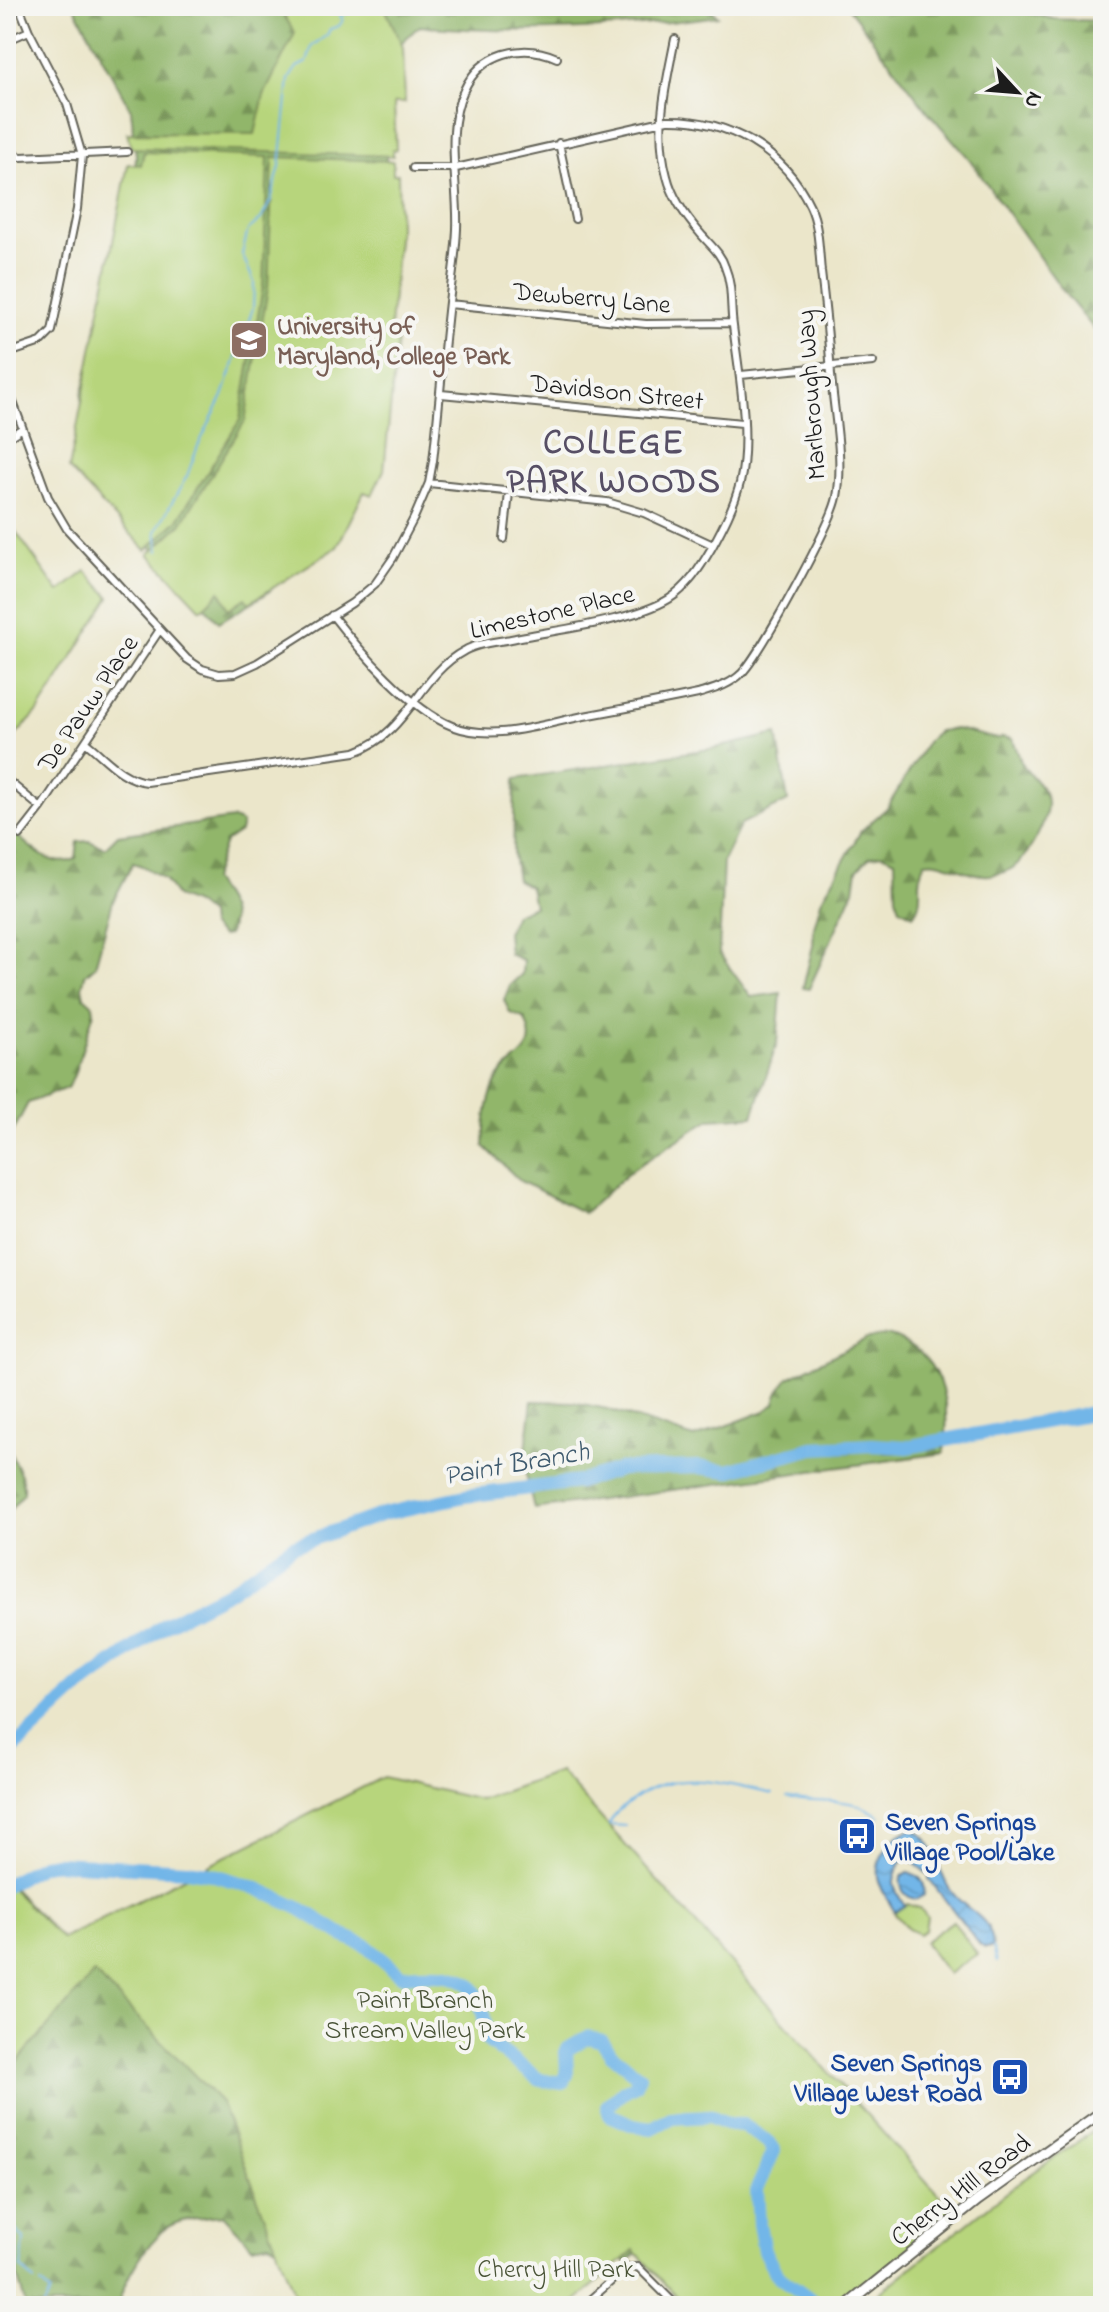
<svg xmlns="http://www.w3.org/2000/svg" width="1109" height="2312" font-family="'Indie Flower',sans-serif">
	<defs>
		<pattern id="forest-firs" width="22" height="20" patternUnits="userSpaceOnUse" patternTransform="scale(2)"><rect width="22" height="20" fill="#91b66b"/><path d="M5 1l3.5 6h-7zM16 11l3.5 6h-7z" fill="#769357"/></pattern>
		<pattern id="water-waves" width="16" height="10" patternUnits="userSpaceOnUse" patternTransform="scale(2)"><rect width="16" height="10" fill="#72b6e8"/><path d="M0 5q4-4 8 0t8 0" fill="none" stroke="#629cc6"/></pattern>
	</defs>
	<rect width="100%" height="100%" fill="#f6f6f2"/>
	<filter id="ink" filterUnits="userSpaceOnUse"><feTurbulence type="fractalNoise" baseFrequency=".0125" numOctaves="2"/><feDisplacementMap in="SourceGraphic" scale="16" xChannelSelector="R" yChannelSelector="G"/><feConvolveMatrix kernelMatrix="1 2 1 2 8 2 1 2 1" color-interpolation-filters="sRGB"/></filter>
	<filter id="wash" filterUnits="userSpaceOnUse"><feTurbulence type="fractalNoise" baseFrequency=".006" numOctaves="4" result="noise"/><feDisplacementMap in="SourceGraphic" scale="32" xChannelSelector="R" yChannelSelector="G"/><feGaussianBlur stdDeviation="1.8" result="paint"/><feColorMatrix in="noise" values="0 0 0 0 0 0 0 0 0 0 0 0 0 0 0 0 0 1.4 0 .05"/><feComposite in="paint" operator="in"/></filter>
	<g filter="url(#wash)">
		<rect width="100%" height="100%" fill="#ebe6ca"/>
		<path fill="url(#forest-firs)" stroke="#566944" stroke-width="2" d="M74,6H214L215,9L270,11L293,6H708L718,16C619,30 519,35 419,26L398,46L390,101L386,167L348,522L266,594L219,622L138,532L80,447L82,395L107,296L132,222L136,156L131,110Z
			M847,6H1008L1011,9L1054,19L1103,21V340L1066,295L967,156L929,113Z
			M956,729L997,739L1003,737L1012,739C1018,748 1018,759 1024,767C1031,777 1043,785 1046,797C1052,816 1029,855 1014,867C1008,872 997,874 990,875C966,877 945,858 925,862C914,879 927,899 913,915L900,908L896,897L895,860L882,854L869,857L857,870L854,890L812,982L809,989L803,988L813,945L814,927L821,901L861,831L887,808L929,739L938,731Z
			M777,734L788,801L741,824L723,861L719,953L751,997L781,993L777,1043L753,1116L710,1119L632,1170L584,1213L520,1181L484,1146C485,1125 486,1104 495,1084C507,1056 544,1058 524,1018L510,1013L504,1000L510,985L522,974L523,960L509,954L507,932L515,914L534,906L530,887L517,880L513,854L515,779L716,748Z
			M233,819L242,823L240,832L225,842L212,880C224,899 238,914 228,935L221,936L210,926L209,915L197,905L176,896L164,879L142,866L133,863L113,901L95,966L85,975L82,987L84,997L93,1005L94,1012L74,1075L67,1088L28,1103L6,1145V825C26,842 48,871 76,859L78,842L89,841L105,848L118,835Z
			M887,1335C942,1351 952,1402 944,1453L534,1509L524,1466L532,1401L572,1402L607,1409L694,1438L765,1411L775,1404L778,1393L788,1378L866,1339Z
			M6,1444L21,1475L24,1493L6,1515Z
			M267,1836L831,2306L639,2251L626,2263L610,2236L288,2254L269,2243L252,2246L223,2215C208,2217 181,2218 168,2227C145,2244 124,2279 118,2306H26L17,2275L14,2245L6,2234V1881L62,1939Z"/>
		<path fill="#b7d57b" stroke="#6a784c" stroke-width="2" d="M284,6H384L403,47L405,103H394L396,149L393,150V156L131,148L127,133L255,134L264,95L295,33L282,12Z
			M144,152L268,157L263,287L240,420L177,521L146,550L69,469L128,164L141,165Z
			M273,157L393,161V174H398L399,228L389,339L397,341L384,470L372,495L364,492L337,547L249,603L245,598L229,609L220,591L201,609L149,554L181,524L245,421L268,288Z
			M6,518L59,592L86,571L110,597L38,712L14,737L6,729Z
			M560,1772L954,2212L838,2306H685L634,2250L570,2306H299L221,2102L94,1973L18,2061L6,2070V1883L62,1939L383,1777L480,1800Z
			M907,1904L920,1908L927,1917L925,1930L919,1934L908,1929L894,1913Z
			M953,1921L977,1954L948,1974L924,1942Z
			M1103,2124V2306H863L1014,2186Z"/>
		<path fill="url(#water-waves)" stroke="#476982" stroke-width="2" d="M913,1829C937,1840 936,1868 949,1888C965,1914 992,1913 993,1947L985,1948L980,1945L929,1879V1875L909,1859L901,1862C891,1881 891,1887 905,1905L895,1912C889,1902 880,1889 878,1877C875,1857 894,1833 913,1829Z
			M908,1873C920,1874 926,1883 924,1895L917,1899C905,1898 899,1888 901,1877Z"/>
		<g fill="none" stroke-linecap="round" stroke-linejoin="round">
			<path stroke="#72b6e8" stroke-width="2" d="M159,551L156,531L187,476L198,446L223,396L253,308L254,282L242,254L248,230L261,219L271,200L280,166L289,79L297,67L307,62L312,46L327,35L330,29L339,26L343,20L340,16L350,12L354,6
				M787,1797C819,1804 852,1794 880,1817
				M625,1826L609,1825C614,1812 623,1807 634,1799C676,1768 726,1784 772,1794
				M993,1947L997,1962
				M6,2220L24,2239L21,2268L35,2282
				M41,2284L50,2293L44,2306"/>
			<path stroke="#72b6e8" stroke-width="14" d="M6,1755L78,1688L166,1624L228,1592L293,1546L383,1514L465,1496L578,1482L621,1469L699,1467L728,1471L813,1448L872,1445L907,1447L1103,1411
				M6,1885L42,1865L57,1863L187,1870L211,1874L256,1888L301,1909L344,1936L365,1945L401,1975C427,1974 468,1967 479,1999C484,2012 485,2028 489,2042L540,2080L562,2083L567,2075L566,2050L588,2037L602,2041L611,2054L639,2076L635,2085L624,2091L607,2106L610,2115L633,2125L652,2128L671,2118L710,2116L731,2125H743L768,2142L774,2151L757,2189L759,2224L764,2251L777,2275L820,2306"/>
		</g>
	</g>
	<g filter="url(#ink)">
		<g fill="none" stroke-linecap="round" stroke-linejoin="round">
			<defs>
				<path id="minor" d="M6,41L29,31
					M559,143L575,219
					M12,153L21,157L127,152
					M449,304L646,324L732,323
					M6,354L41,342L52,331L77,209L82,155L67,104L29,31L19,6
					M741,375L873,362
					M6,383L48,497L67,529L187,659L202,669L219,674L235,673L257,663L352,603L375,584L393,558L414,518L429,483L433,461C439,408 443,355 449,302C452,278 456,254 457,229C459,184 444,132 464,90C481,53 522,42 557,58
					M441,394L742,423
					M6,439L21,429
					M429,483L607,502L644,513L713,545
					M504,539L509,493
					M332,615C359,650 411,710 452,726C494,742 543,724 584,716C622,709 660,702 698,694C714,689 730,685 742,673C761,653 832,524 837,497C844,458 834,414 831,375C829,340 825,306 821,272C819,251 819,225 810,206C784,150 727,119 667,120L456,168H413
					M85,742C105,757 121,779 147,782L355,752C409,733 419,675 464,651C477,643 496,642 511,639C554,630 633,621 669,599C688,587 700,568 711,549C723,527 734,506 740,483C751,436 739,374 733,326C730,306 733,286 725,267C721,253 709,244 700,233C686,217 672,197 667,176C654,129 666,85 675,39
					M6,779L41,808
					M20,835L41,808L159,631
					M583,2306L626,2268L638,2267L677,2306"/>
				<path id="secondary" d="M846,2306L978,2200L1103,2111"/>
			</defs>
			<use href="#minor" stroke="#646359" stroke-width="10"/>
			<use href="#secondary" stroke="#646359" stroke-width="13"/>
			<use href="#minor" stroke="#fff" stroke-width="6"/>
			<use href="#secondary" stroke="#fff" stroke-width="9"/>
		</g>
	</g>
	<defs>
		<symbol id="university-square" viewBox="-11 -11 22 22"><rect x="-9" y="-9" width="18" height="18" rx="4" fill="#8d6e63" stroke="#f6f6f2"/><path d="M0-5L7-2L0 1L-7-2ZM-4 1L0 2.5L4 1V4Q0 6-4 4Z" fill="#fff"/></symbol>
		<symbol id="bus-square" viewBox="-11 -11 22 22"><rect x="-9" y="-9" width="18" height="18" rx="4" fill="#1a4fb4" stroke="#f6f6f2"/><path d="M-5-6H5V4H4V6H2V4H-2V6H-4V4H-5ZM-3.5-4V0h7V-4ZM-3.5 1.2v1.5H-2V1.2ZM2 1.2v1.5H3.5V1.2Z" fill="#fff"/></symbol>
	</defs>
	<g fill-rule="evenodd">
		<use href="#university-square" x="227" y="318" width="44" height="44"/>
		<use href="#bus-square" x="835" y="1814" width="44" height="44"/>
		<use href="#bus-square" x="988" y="2055" width="44" height="44"/>
	</g>
	<g text-anchor="middle" stroke-width="8" stroke-linejoin="round" paint-order="stroke">
		<g font-size="26" fill="#1c1c1c" stroke="#f6f6f2">
			<text transform="translate(592 297) rotate(5)" y="9">Dewberry Lane</text>
			<text transform="translate(617 391) rotate(6)" y="9">Davidson Street</text>
			<text transform="translate(810 395) rotate(-94)" y="9">Marlbrough Way</text>
			<text transform="translate(552 611) rotate(-13)" y="9">Limestone Place</text>
			<text transform="translate(87 703) rotate(-56)" y="9">De Pauw Place</text>
			<text transform="translate(960 2189) rotate(-37)" y="9">Cherry Hill Road</text>
		</g>
		<g font-size="26" font-weight="bold" fill="#785e54" stroke="#f6f6f2" text-anchor="start">
			<text x="277" y="334">University of<tspan x="277" dy="30">Maryland, College Park</tspan></text>
		</g>
		<g font-size="26" font-weight="bold" fill="#164399" stroke="#f6f6f2" text-anchor="start">
			<text x="885" y="1830">Seven Springs<tspan x="885" dy="30">Village Pool/Lake</tspan></text>
			<text x="982" y="2071" text-anchor="end">Seven Springs<tspan x="982" dy="30">Village West Road</tspan></text>
		</g>
		<g font-size="26" fill="#4a5438" stroke="#f6f6f2">
			<text x="425" y="2008">Paint Branch<tspan x="425" dy="30">Stream Valley Park</tspan></text>
			<text x="556" y="2277">Cherry Hill Park</text>
		</g>
		<g font-size="28" font-style="italic" fill="#3e5a6e" stroke="#f6f6f2">
			<text transform="translate(516 1462) rotate(-10)" y="10">Paint Branch</text>
		</g>
		<g font-size="34" font-weight="bold" letter-spacing="2" fill="#574f65" stroke="#f6f6f2">
			<text x="614" y="453">COLLEGE<tspan x="614" dy="39">PARK WOODS</tspan></text>
		</g>
	</g>
	<rect width="1109" height="2312" fill="none" stroke="#f6f6f2" stroke-width="32"/>
	<g transform="translate(1017 92) rotate(116)" stroke="#f6f6f2" stroke-width="6" paint-order="stroke">
	<path d="M0-6L14 30L0 20L-14 30Z" fill="#1c1c1c"/>
	<text y="-12" font-size="22" font-weight="bold" text-anchor="middle" fill="#1c1c1c">N</text>
	</g>
</svg>
